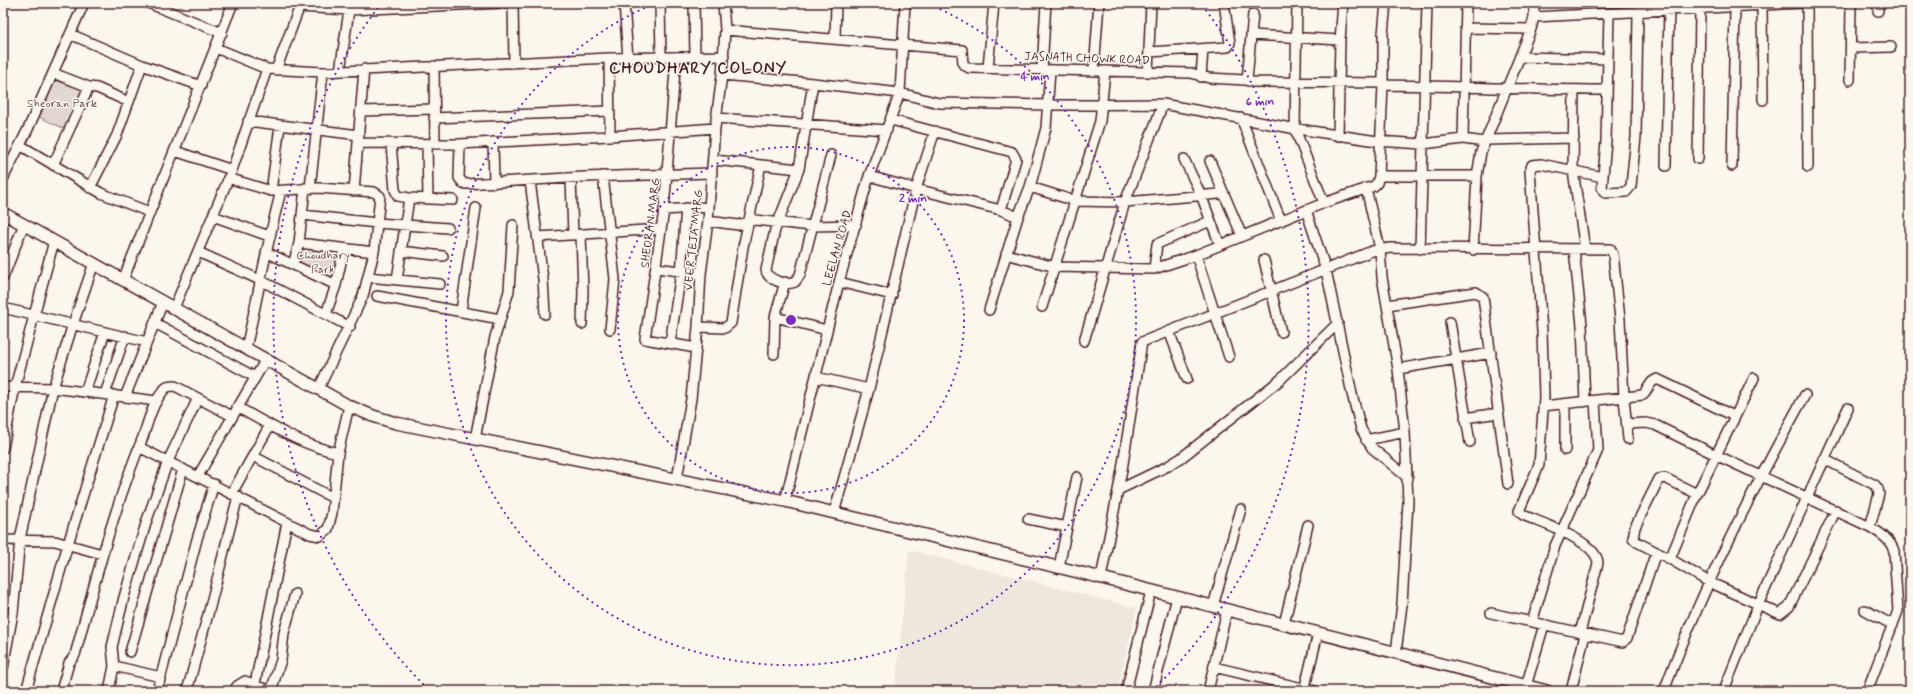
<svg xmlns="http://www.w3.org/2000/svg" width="1913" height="694" font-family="Mynerve,sans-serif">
	<rect width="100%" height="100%" fill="#fbf7ec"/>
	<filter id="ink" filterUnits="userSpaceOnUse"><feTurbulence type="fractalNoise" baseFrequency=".025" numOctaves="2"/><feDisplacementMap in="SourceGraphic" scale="8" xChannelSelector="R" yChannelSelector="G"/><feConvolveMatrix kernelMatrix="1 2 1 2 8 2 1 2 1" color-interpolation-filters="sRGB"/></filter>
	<g filter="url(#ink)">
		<path fill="#eee7de" d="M909,550L1137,608L1117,691H895Z"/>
		<path fill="#e2d7d0" stroke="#967b7e" d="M56,76L84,88L67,130L39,117Z
			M299,243L344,249L336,285L293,265Z"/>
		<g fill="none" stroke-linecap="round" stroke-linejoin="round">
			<defs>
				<path id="minor" d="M148,3L222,33
					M513,3L514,63
					M624,3L628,59
					M660,3L661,58
					M694,3L695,57
					M1297,3L1295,129L1324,203
					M1807,3L1808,167
					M1762,5L1763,100
					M299,7L349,10L504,3
					M1878,11V3
					M1609,14L1606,141L1602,188L1605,193L1626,192L1631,186L1636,137L1638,13
					M1534,17L1802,3
					M1465,28L1531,29
					M725,30L962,50L963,64L969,68L1191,73L1209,78L1245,80L1252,82L1383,83V34L1386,3
					M70,34L142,65L201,86
					M1251,35L1340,40
					M835,38L836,3
					M216,48L267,69L323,72L609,58L724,56
					M1851,48L1891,47
					M1149,52L1228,47L1230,43L1224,3
					M1520,57L1608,59
					M609,58L610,136
					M676,58L664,210L645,339L696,348
					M434,66L435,144
					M988,68L994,3
					M1042,69L1046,3
					M276,70L301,3
					M340,71L349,10
					M1094,71L1099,3
					M1148,72L1151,3
					M53,73L89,87
					M722,75L813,83L900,93L939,103L1048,105L1163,104L1291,128L1377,141L1423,144L1463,139L1485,142
					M1201,77L1203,49
					M1247,80L1253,14
					M1850,80L1851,3
					M1574,90L1573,171L1585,249
					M361,111L434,109
					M434,118L609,111
					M716,118L887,130
					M1241,118L1281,221
					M891,120L1012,152L1016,159L1001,210
					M248,121L359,135
					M1338,136L1340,40L1343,3
					M1463,139L1466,3
					M1486,140L1574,138
					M493,142L494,183
					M358,143L460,144L610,136L715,128
					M391,144L395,190L398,196L409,198L453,200
					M427,144L428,199
					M460,144L459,178L463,183L466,184L584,177L712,173
					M20,145L101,193L149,212
					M175,151L232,170
					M1184,159L1201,195L1220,245
					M1698,159L1700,9
					M714,160L799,169L813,83
					M1210,161L1242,236
					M53,165L89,87L97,88L129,102
					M1666,166L1669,3
					M1732,166L1735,7
					M799,169L775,230L766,270C767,280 787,286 795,282L800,275L831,155
					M603,176L615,279L610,329
					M869,176L916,189L1001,210L1018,217
					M1379,176H1477
					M228,178L271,191L318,188L374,192L380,196L374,252L363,296L319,388
					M571,178L573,235
					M3,179L28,129L84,3
					M530,181L543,279L545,314
					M1030,187L1075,201L1125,202L1219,194
					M90,188L117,135L142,65
					M310,188L323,72
					M1366,188L1380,249L1382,277L1398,369L1405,432L1408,502L1402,604L1396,653
					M271,191L280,126
					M354,191L364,69
					M664,210L709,207
					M1306,210L1326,270L1352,394L1361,429L1372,448L1408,478
					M302,215L377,223L448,228
					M213,216L269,236
					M708,221L738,225L755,220L812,226L856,225
					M581,234L583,291L582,324
					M538,237L661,229
					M299,243L374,252
					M1420,249L1427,3
					M1574,249L1582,325L1585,402
					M1473,250L1477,176L1481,152L1531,29L1534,17V3
					M401,251L443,256
					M198,252L262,281L350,327
					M266,252L336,285
					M1006,254L1055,267L1154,269L1196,255L1324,203L1374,186L1377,183L1379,176L1383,85C1458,86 1532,90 1607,90
					M1196,255L1229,357
					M1264,260L1281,332
					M293,265L299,243L305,188
					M657,268L701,274
					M1154,269L1157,244L1210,221
					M368,277L440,284
					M3,278L24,224
					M123,280L233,3
					M397,280L409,198
					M839,282L892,295
					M377,296L500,319
					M1387,305L1476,292L1483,297L1508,484
					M1042,307L1100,121L1105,71
					M3,308L147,342
					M174,308L232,170L267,69
					M989,310L1018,217L1030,187L1046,128L1050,70
					M461,311L476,208
					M326,314L336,285L344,249
					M775,317L827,330
					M1450,322L1470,442
					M155,323L255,377
					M698,327L725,328L731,323L743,247L761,165
					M1169,331L1187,379
					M1084,341L1125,202L1163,104
					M670,343L681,273L686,208
					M246,348C258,296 267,243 281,191
					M774,354L775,317L785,282
					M1398,369L1491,353
					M816,377L869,389
					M3,387L53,388L157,401
					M85,392L105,332
					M105,394L125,336
					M125,397L163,302
					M1543,406L1643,395L1652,382L1657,379L1734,416
					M237,407C270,425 301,445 338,453
					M1465,418L1498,413
					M1627,424L1646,423L1655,425L1716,455L1870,527C1880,533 1890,539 1894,551L1898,611L1867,691
					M475,439L495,337L509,291L513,225
					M1366,440L1405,432
					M139,447L310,534L320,536L328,529L332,513L338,453L349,406
					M3,448L15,387L54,241
					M1565,450V404
					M253,456L333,498
					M1824,459L1875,485L1878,489L1879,494L1870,527
					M198,476L266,359
					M677,479L691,399L698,327L701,274L708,221L715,128L722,75L725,30L723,3
					M1118,490L1168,466L1181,458L1280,380L1338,323
					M232,493L270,425
					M1697,494L1665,478L1659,479L1635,527L1633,538L1637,542L1670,559L1709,582L1780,614L1789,607L1836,510
					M785,501L839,282L869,176L900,93L905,3
					M834,513L869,389L916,189L935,131
					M1028,519L1067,527
					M3,540L55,541L102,554
					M1670,559L1697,494L1754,378
					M1059,567L1077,477
					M1101,578L1122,470L1142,342L1372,251L1390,248L1610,249L1613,254L1620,319L1624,398L1628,439
					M1213,606L1241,509
					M1865,610L1893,625
					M1491,613L1623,642L1627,638L1656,552
					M1532,622L1555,546L1598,450L1595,401
					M1284,624L1308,525
					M1580,633L1598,563C1597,541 1541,523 1523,515L1519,511L1539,465L1544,397L1542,331L1530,171L1532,165L1541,164L1603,177
					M130,652L183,469
					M114,666L161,677
					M1214,667L1315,691
					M3,668L13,613L20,539L53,388L73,324L94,263
					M255,684L287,522
					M1526,686L1544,625
					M1724,690L1758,605L1848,408
					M26,691L68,544L114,395
					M61,691L69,663L75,655C95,581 114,508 143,437C148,422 153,402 164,390C166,386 170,386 175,386L232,416
					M109,691L114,666L112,647L124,597L147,520L168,461L198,398
					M157,691L197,539L214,484
					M187,691L210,607L238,496
					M234,691L237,686L245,681L270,691
					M271,691L281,660L284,633L295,594
					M1126,691L1151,591
					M1153,691L1177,597
					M1208,691L1227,610
					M1304,691L1318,633
					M1571,691L1585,635
					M1664,691C1702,588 1752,490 1805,395"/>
				<path id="major" d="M3,213L349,406L373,416L396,423L785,501L1078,572L1547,691"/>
			</defs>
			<use href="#minor" stroke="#4a1f2b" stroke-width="12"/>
			<use href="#major" stroke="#4a1f2b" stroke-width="14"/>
			<use href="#minor" stroke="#fbf7ec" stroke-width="9"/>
			<use href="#major" stroke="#fbf7ec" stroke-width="11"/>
		</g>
	</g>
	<g fill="none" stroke="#7b2cbf" stroke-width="2" stroke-dasharray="2 4">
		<circle cx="791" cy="320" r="173"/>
		<path d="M929 4A345 345 0 1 1 653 4"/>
		<path d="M428 689A518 518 0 0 1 380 5M1202 5A518 518 0 0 1 1154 689"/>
	</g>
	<g text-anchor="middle" stroke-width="3" stroke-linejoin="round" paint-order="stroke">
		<g font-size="12" fill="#4a1f2b" stroke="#fbf7ec">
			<text transform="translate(1087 58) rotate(2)" y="4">JASNATH CHOWK ROAD</text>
			<text transform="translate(650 223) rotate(-83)" y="4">SHEORAN MARG</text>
			<text transform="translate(693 240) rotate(-84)" y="4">VEER TEJA MARG</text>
			<text transform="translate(837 248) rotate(-74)" y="4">LEELAN ROAD</text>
		</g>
		<g font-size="12" fill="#704d54" stroke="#fbf7ec">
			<text x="62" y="107">Sheoran Park</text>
			<text x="323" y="259">Choudhary<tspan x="323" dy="14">Park</tspan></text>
		</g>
		<g font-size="16" font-weight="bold" letter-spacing="1" fill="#4a1f2b" stroke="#fbf7ec">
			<text x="698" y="73">CHOUDHARY COLONY</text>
		</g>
	</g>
	<circle cx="791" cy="320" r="6" fill="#7b2cbf" stroke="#fbf7ec" stroke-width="2"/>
	<g font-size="12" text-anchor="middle" font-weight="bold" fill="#7b2cbf" stroke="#fbf7ec" stroke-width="3" stroke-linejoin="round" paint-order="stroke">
		<text x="1035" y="80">4 min</text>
		<text x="1260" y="105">6 min</text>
		<text x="913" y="202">2 min</text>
	</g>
	<rect width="1913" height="694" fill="none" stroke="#fbf7ec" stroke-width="16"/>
	<rect x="8" y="8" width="1897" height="678" fill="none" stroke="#4a1f2b" stroke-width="1.5" filter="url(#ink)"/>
</svg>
